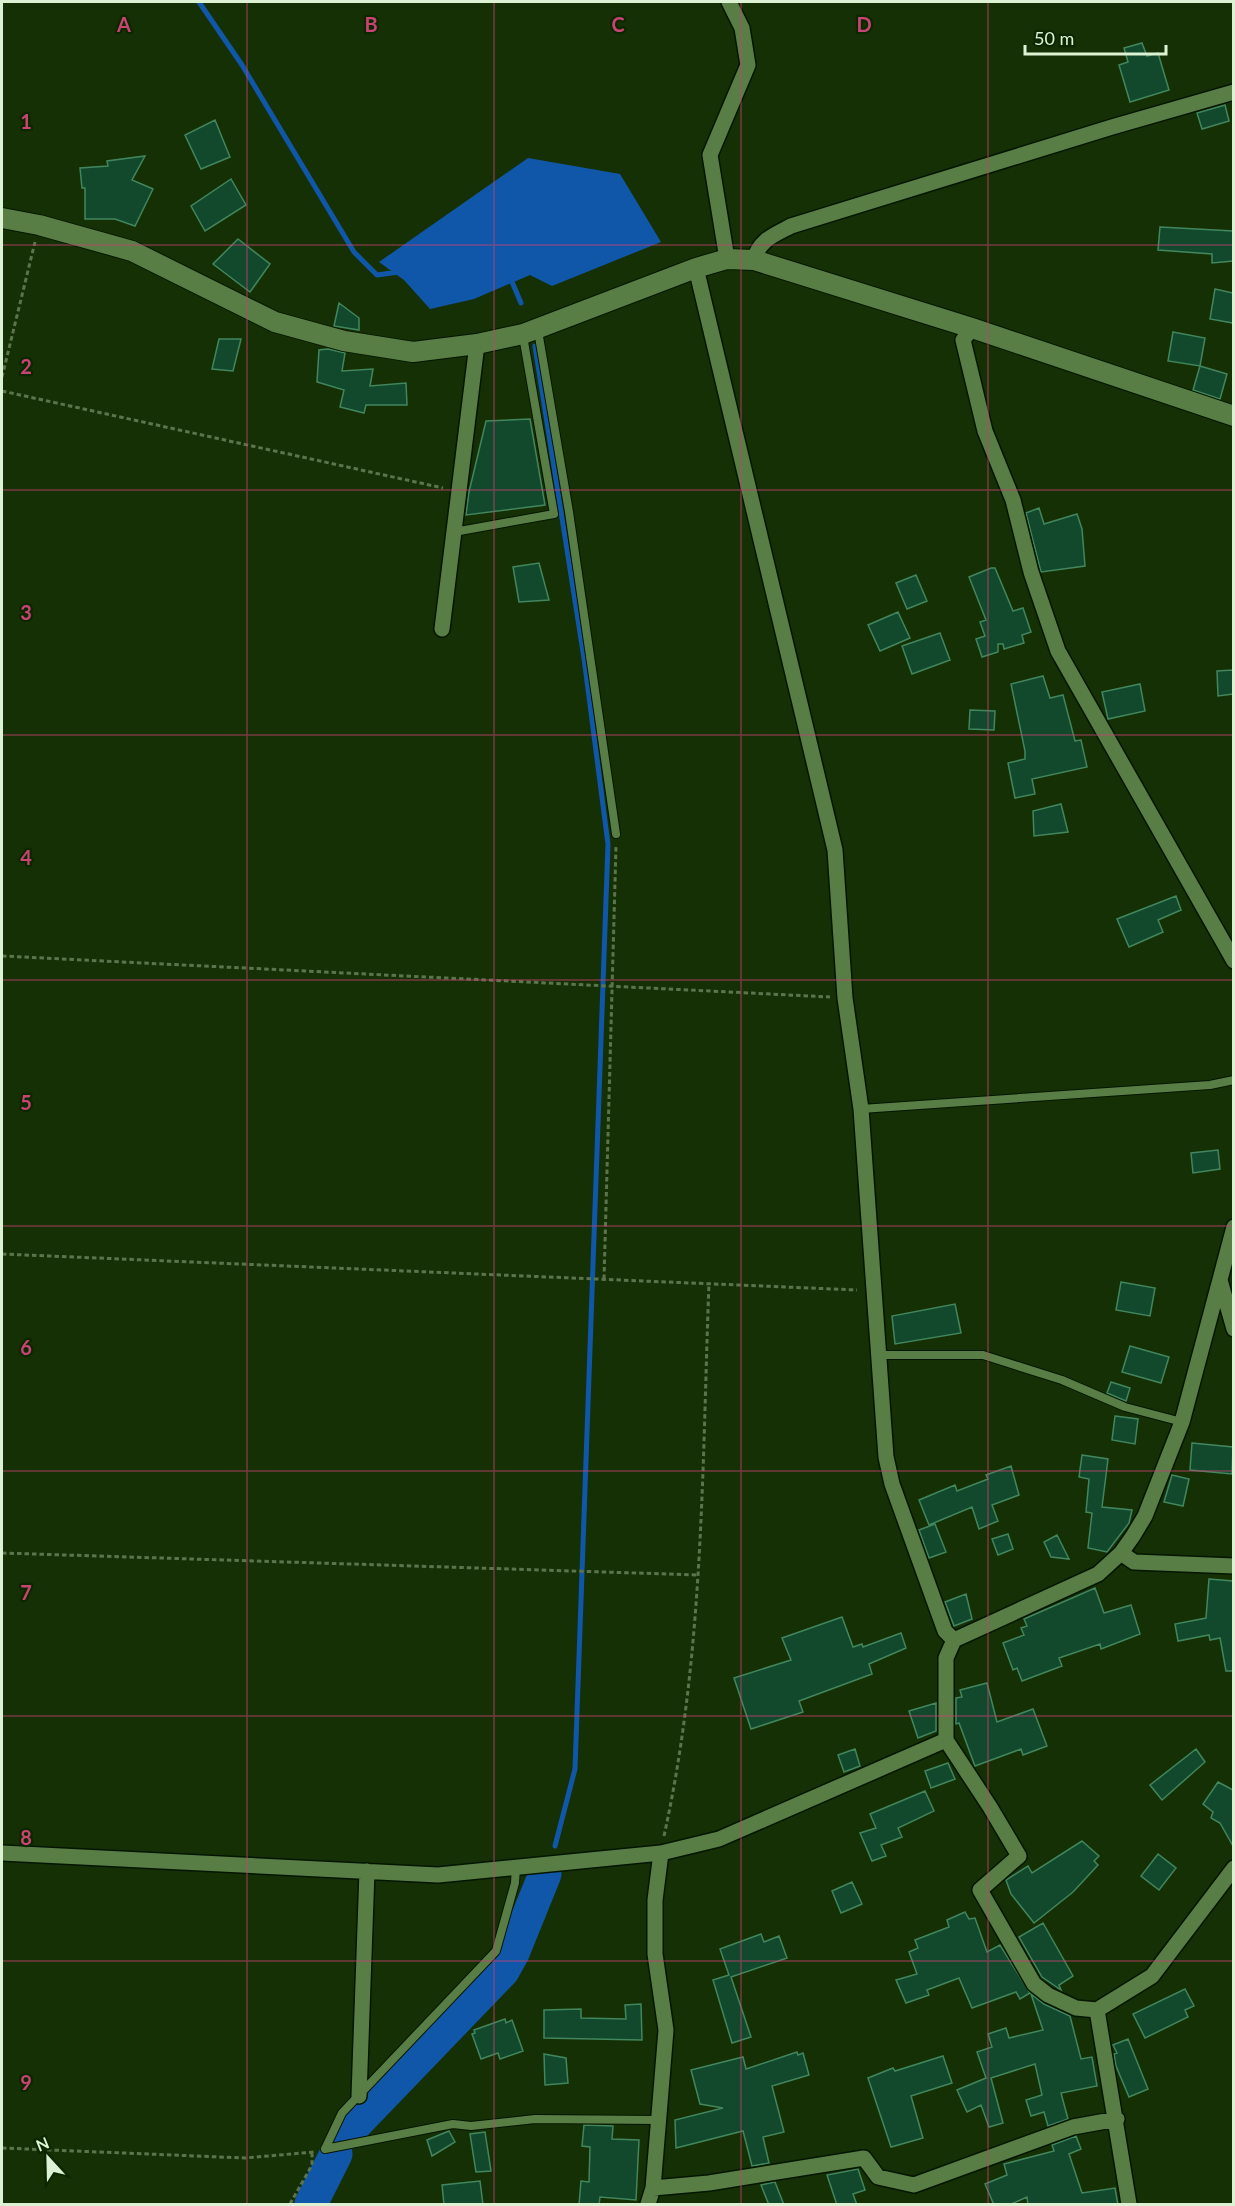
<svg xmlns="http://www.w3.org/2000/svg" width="1235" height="2206" font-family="Lato,sans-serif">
	<rect width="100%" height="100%" fill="#163005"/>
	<path fill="#1057a9" d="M528,158L620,174L661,242L552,286L530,275L474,299L430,309L404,280L379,262Z"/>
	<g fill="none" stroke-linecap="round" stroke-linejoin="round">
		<path stroke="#1057a9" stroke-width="5" d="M199,2L242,65L354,252L377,275L399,272
			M510,277L521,303
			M535,346L584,658L608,844L575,1769L555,1846"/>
		<path stroke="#1057a9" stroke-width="33" d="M346,2134L503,1971L513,1953L545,1874
			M311,2204L336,2154"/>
	</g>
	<path fill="#12482b" stroke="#42865e" stroke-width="1.5" d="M1142,43L1147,56L1158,53L1169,90L1130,102L1119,65L1128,62L1124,48Z
		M1225,105L1229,121L1202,129L1197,113Z
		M215,120L230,157L201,169L185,135Z
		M145,156L132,180L153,189L135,226L115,219H85V188H82L80,168L108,166L107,161Z
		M231,179L246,205L205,231L191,206Z
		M1160,227L1233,231V261L1212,263V254L1158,250Z
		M238,239L270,264L250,292L213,264Z
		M1215,289L1233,293V323L1210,319Z
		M339,303L359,318V330L334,326Z
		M1173,332L1205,338L1200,366L1168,361Z
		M219,339H241L233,371L212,369Z
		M328,349L345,353L342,371L373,369L370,386L406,383L407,405H366L364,413L340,407L344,390L317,382L319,350Z
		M1200,366L1227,374L1220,399L1193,390Z
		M530,419L545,505L466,515L469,492L486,421Z
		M1039,508L1044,524L1077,514L1082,529L1085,566L1041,572L1026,513Z
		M539,563L549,600L519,602L513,567Z
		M991,568H995L1013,611L1023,608L1031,632L1022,635L1024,643L1004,649L1003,644H998V652L982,657L976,639L985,636L980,622L986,620L969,577Z
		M916,575L927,601L907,609L896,583Z
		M898,612L910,638L880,651L868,625Z
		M940,633L950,660L912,674L902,646Z
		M1233,670V694L1218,696L1217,671Z
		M1043,676L1050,698L1063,695L1075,741L1081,740L1087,767L1032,779L1035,794L1015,798L1008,763L1025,759V751L1011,684Z
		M1140,684L1145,711L1108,719L1102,692Z
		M970,710L995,711L994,730L969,729Z
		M1061,804L1068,832L1034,836L1033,811Z
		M1176,896L1181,910L1158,920L1163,932L1129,947L1117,919Z
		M1218,1150L1220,1169L1193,1173L1191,1153Z
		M1121,1282L1155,1288L1150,1316L1116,1310Z
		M955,1304L961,1333L895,1344L892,1316Z
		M1130,1346L1169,1357L1161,1383L1122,1372Z
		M1111,1382L1130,1388L1126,1401L1107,1393Z
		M1115,1416L1138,1419L1135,1444L1112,1440Z
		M1192,1443L1233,1447L1232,1474L1190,1470Z
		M1082,1455L1108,1459L1102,1507L1132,1510L1129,1523L1107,1552L1088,1548L1092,1513L1086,1512L1089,1479L1079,1477Z
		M1011,1466L1019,1495L992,1505L998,1521L979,1529L972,1507L929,1525L919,1500L955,1485L957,1491L988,1479L986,1475Z
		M1172,1475L1189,1479L1183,1506L1164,1502Z
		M935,1524L946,1552L929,1558L919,1530Z
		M1008,1534L1013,1549L998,1555L992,1539Z
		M1057,1535L1069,1559L1051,1557L1044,1542Z
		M1209,1579L1233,1581V1671H1226L1220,1638L1210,1640L1209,1635L1178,1641L1175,1624L1206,1618Z
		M1095,1588L1104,1613L1131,1605L1140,1634L1101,1649L1100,1644L1059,1658L1062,1666L1022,1681L1017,1668L1013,1670L1003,1643L1024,1635L1021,1628L1027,1626L1024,1619Z
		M966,1594L972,1619L954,1626L945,1602Z
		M842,1617L853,1647L862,1644L863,1647L901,1633L906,1648L869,1664L872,1674L799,1701L803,1712L751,1729L734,1678L791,1660L782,1638Z
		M987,1683L997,1722L1033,1709L1047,1746L1023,1755L1021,1749L975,1766L959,1723L956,1724V1698L962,1697L960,1690Z
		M936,1703V1731L918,1738L909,1711Z
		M855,1749L860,1766L844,1772L838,1755Z
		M1196,1749L1205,1762L1162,1800L1150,1785Z
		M948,1763L955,1779L931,1788L925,1771Z
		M1218,1782L1233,1790V1846L1220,1823L1211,1818L1213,1812L1203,1804Z
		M925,1791L934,1811L898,1828L902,1837L881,1845L886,1856L872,1861L860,1833L876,1828L870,1814Z
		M1082,1841L1099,1856L1094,1861L1098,1865L1073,1892L1034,1923L1011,1894L1006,1880L1028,1866L1032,1873Z
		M1158,1854L1176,1868L1159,1890L1141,1876Z
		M852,1882L862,1904L841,1913L832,1891Z
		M965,1912L969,1919L975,1918L987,1952L1000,1945L1030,1993L1020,1999L1016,1992L972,2008L959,1978L927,1990L929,1995L906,2003L896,1980L917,1974L909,1952L918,1948L915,1940L949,1927L947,1920Z
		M1043,1923L1073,1976L1059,1985L1061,1990L1042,1977L1019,1937Z
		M761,1934L764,1942L779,1936L787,1958L731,1977L751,2037L732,2043L713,1980L729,1975L720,1949Z
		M1185,1989L1194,2006L1185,2010L1188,2017L1145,2038L1133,2014Z
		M1031,1994L1044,2004L1070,2016L1081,2059L1092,2057L1097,2086L1061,2093L1068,2119L1048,2126L1044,2112L1031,2116L1026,2100L1042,2095L1035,2064L991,2078L1003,2123L989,2127L981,2105L967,2112L957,2090L986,2078L977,2052L992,2047L988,2034L1006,2028L1009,2038L1043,2030Z
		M641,2004L642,2040L544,2038V2010L581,2009V2018L626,2019L625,2005Z
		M505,2019L506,2023L512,2020L523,2051L500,2059L498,2053L481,2059L472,2034L475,2033L474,2030Z
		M1128,2039L1148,2089L1129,2097L1116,2066L1114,2054L1117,2053L1113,2045Z
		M797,2052L798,2055L803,2053L809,2075L772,2086L784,2132L763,2137L769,2163L752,2166L743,2131L676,2148L675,2120L723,2108L700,2104L691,2070L743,2057L746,2069Z
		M544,2054L566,2058L568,2083L545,2085Z
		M943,2056L952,2083L911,2096L923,2138L891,2147L868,2078L893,2068L895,2071Z
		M584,2125L613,2126L612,2139L639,2140L636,2200L600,2197L599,2205H579L581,2181L589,2182L590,2147L582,2146Z
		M449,2131L455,2142L432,2156L427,2140Z
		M485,2132L491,2171L476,2172L470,2134Z
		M1076,2136L1081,2149L1069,2154L1082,2193L1115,2188L1118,2205H1028L1027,2197L1009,2205H994L985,2184L1007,2175L1004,2164L1054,2151L1052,2145Z
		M858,2169L865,2190L853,2194L857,2205H837L827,2175Z
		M480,2181L483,2205H444L442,2185Z
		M775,2182L784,2205H769L761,2185Z"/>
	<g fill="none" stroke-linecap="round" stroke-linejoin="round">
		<defs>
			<path id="service" d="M538,331L569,512L616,834
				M454,532L554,514L523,336
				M861,1109L1210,1085L1234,1080
				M879,1355H983L1062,1380L1125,1407L1182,1422
				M325,2149L342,2113L496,1951L515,1883L516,1867
				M325,2149L453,2124L471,2126L535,2119L658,2120"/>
			<path id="minor" d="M727,259L710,155L748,65L742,28L729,2
				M754,260C759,240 774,235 791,226L1112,127L1234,92
				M696,268L835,850L845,998L861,1109L886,1457L892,1484L945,1631L954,1640
				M972,328L963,340L985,431L1013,500L1031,572L1058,651L1234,961
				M442,629L477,344
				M1220,1280L1234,1329
				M1121,1553L1134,1562L1234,1566
				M946,1740L990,1807L1019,1856L980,1890L1034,1984L1048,1995L1076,2008L1097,2010
				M2,1853L438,1875L661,1853L719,1839L946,1740V1658L954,1640L1098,1574L1121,1553L1133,1536L1145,1516L1182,1422L1234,1227
				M359,2096L367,1871
				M653,2188L709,2183L864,2158L878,2177L914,2185L1073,2127L1117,2119
				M648,2204L653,2188L666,2030L655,1954V1900L661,1853
				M1129,2204L1097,2010L1152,1976L1234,1868"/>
			<path id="tertiary" d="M2,218L39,225L132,251L275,322L344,341L413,352L477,344L523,334L696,268L727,259L754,260L972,328L1234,416"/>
		</defs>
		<use href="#service" stroke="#051600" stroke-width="10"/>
		<use href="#minor" stroke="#051600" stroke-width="18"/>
		<use href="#tertiary" stroke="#051600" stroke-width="22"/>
		<path stroke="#5b744d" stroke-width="3" stroke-dasharray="4.5 3" stroke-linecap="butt" d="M2,377L35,242
			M2,391L443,488
			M2,956L830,997
			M2,1254L857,1290
			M604,1279L616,846
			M2,1553L699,1575
			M664,1836C704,1655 702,1467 709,1283
			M2,2148L245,2158L314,2152
			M290,2204L312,2165V2152"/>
		<use href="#service" stroke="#587e45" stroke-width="8"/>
		<use href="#minor" stroke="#587e45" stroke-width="15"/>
		<use href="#tertiary" stroke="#587e45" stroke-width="20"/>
	</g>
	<path fill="none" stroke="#c74473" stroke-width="1.5" stroke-opacity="0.55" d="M247,2V2204M494,2V2204M741,2V2204M988,2V2204M2,245H1234M2,490H1234M2,735H1234M2,980H1234M2,1226H1234M2,1471H1234M2,1716H1234M2,1961H1234"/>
	<g font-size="20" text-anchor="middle" font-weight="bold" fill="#c74473" stroke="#0c2600" stroke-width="4.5" stroke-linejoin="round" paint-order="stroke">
		<text x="124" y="32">A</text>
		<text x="371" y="32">B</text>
		<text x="618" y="32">C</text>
		<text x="864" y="32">D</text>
		<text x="26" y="129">1</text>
		<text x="26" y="374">2</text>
		<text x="26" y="620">3</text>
		<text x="26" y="865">4</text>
		<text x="26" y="1110">5</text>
		<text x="26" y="1355">6</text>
		<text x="26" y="1600">7</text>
		<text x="26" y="1845">8</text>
		<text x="26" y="2090">9</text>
	</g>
	<rect width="1235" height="2206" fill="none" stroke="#dcf2d3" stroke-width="6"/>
	<g transform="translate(48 2158) rotate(338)" stroke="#0c2600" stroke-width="4.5" paint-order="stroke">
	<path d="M0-4.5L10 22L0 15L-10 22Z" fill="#dcf2d3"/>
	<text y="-9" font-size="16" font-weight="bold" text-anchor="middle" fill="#dcf2d3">N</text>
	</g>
	<path d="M1025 45v9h141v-9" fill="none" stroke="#dcf2d3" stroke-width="3"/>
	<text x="1034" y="45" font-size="18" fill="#dcf2d3" stroke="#0c2600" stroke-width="4.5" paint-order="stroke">50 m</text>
</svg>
